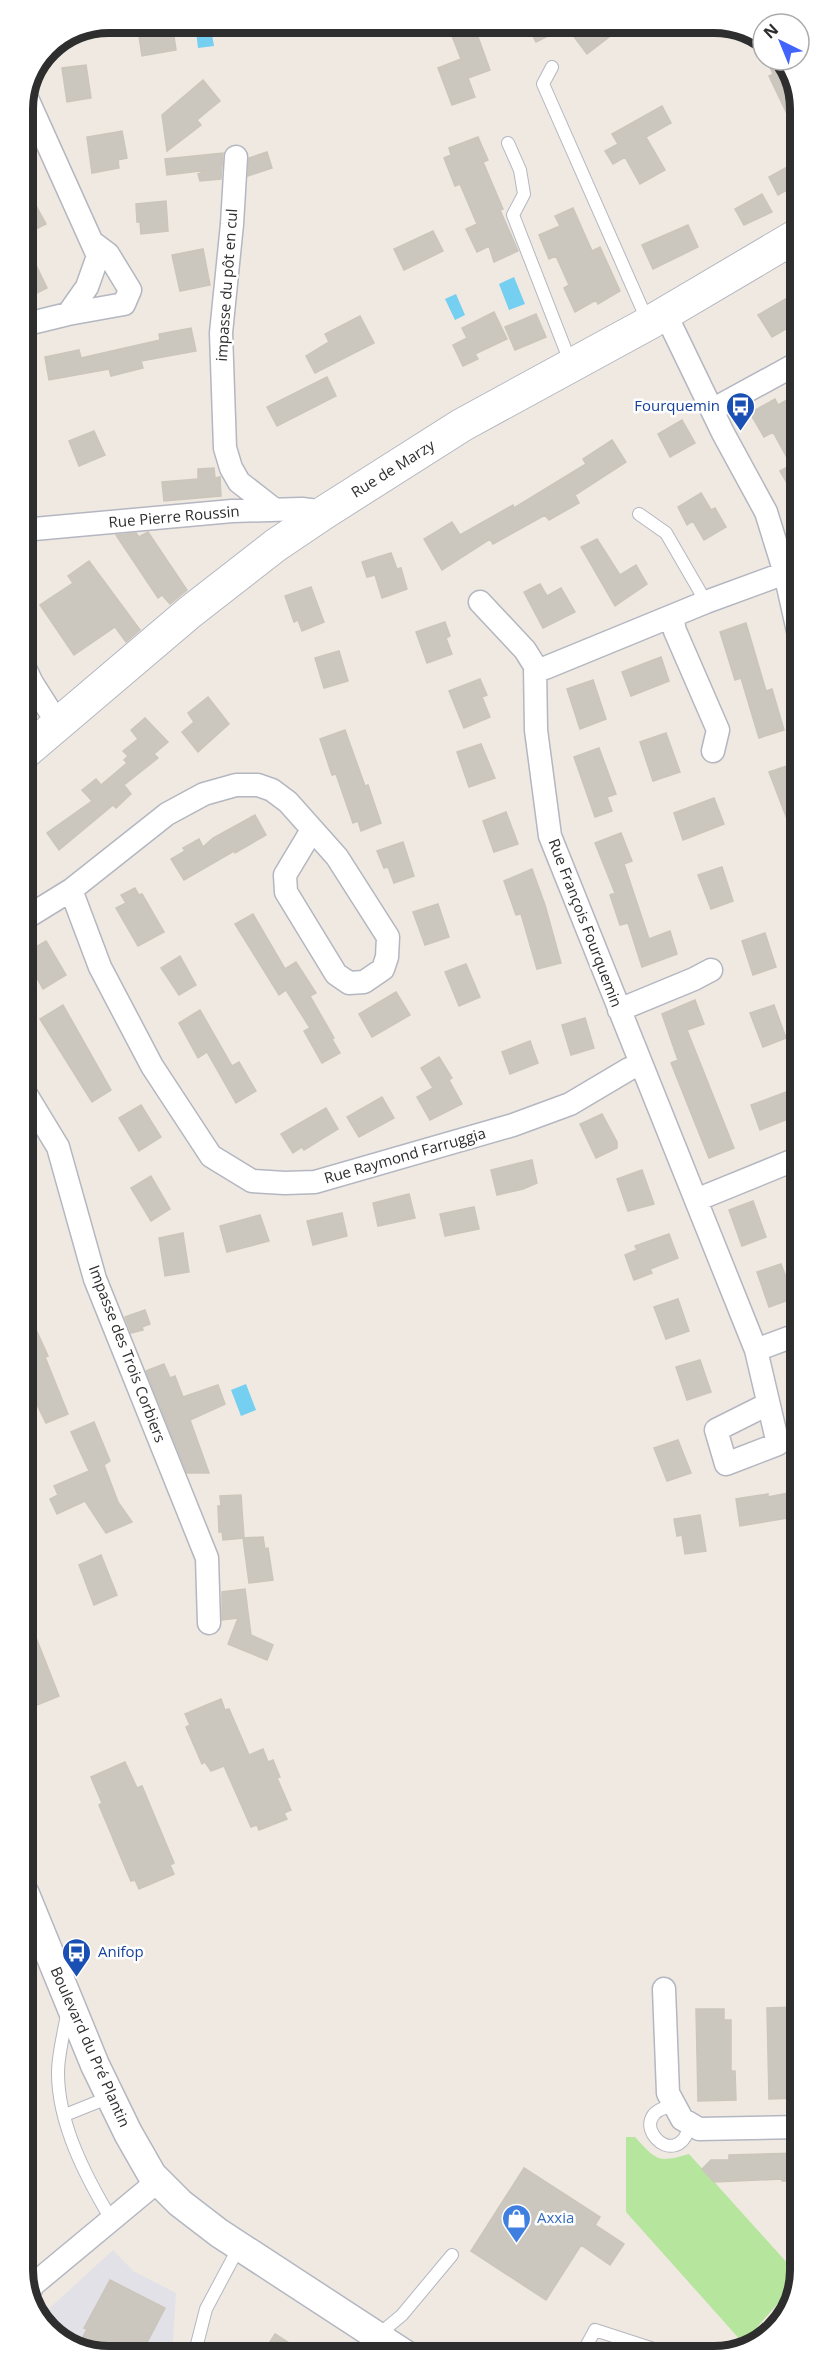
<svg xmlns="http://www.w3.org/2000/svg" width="823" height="2379" font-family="'Open Sans',sans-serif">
	<rect width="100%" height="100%" fill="#efe9e1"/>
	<path fill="#e3e1e8" d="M113,2250L133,2271L176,2293L172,2356H103L52,2335L40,2317Z"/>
	<path fill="#b6e59e" d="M626,2137H635C657,2161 658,2163 689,2154L799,2276L797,2282L743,2343L626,2212Z"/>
	<path fill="#75cff0" d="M195,23H210L214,46L198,48Z
		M514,277L525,304L509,310L499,284Z
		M456,294L465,315L455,320L445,299Z
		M246,1384L256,1410L241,1416L231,1390Z"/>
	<path fill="#cbc7bf" stroke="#cbc5ba" stroke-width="1.5" d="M172,23L176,50L142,56L138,29Z
		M447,23H473L490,70L468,78L475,97L452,105L438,68L461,59Z
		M526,23H574L536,42Z
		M588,23H606L614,33L587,54L572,34Z
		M767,60H780L797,86L798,137L769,76L773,74Z
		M86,65L91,98L67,102L62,68Z
		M203,80L220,101L197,120L201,125L167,151L162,115Z
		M662,106L671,123L646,137L665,170L640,184L625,157L613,164L605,151L618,144L612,134Z
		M122,131L127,158L118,160L119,168L92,173L87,137Z
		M478,137L488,160L483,162L503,209L500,210L518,251L494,262L489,246L477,252L466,229L477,224L460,184L455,186L444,158L451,155L449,148Z
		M267,152L272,168L248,176L249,158Z
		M223,153L221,179L200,181L198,174L209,170L167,175L165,159Z
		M798,161V184L778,195L769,177Z
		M762,194L772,212L744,225L735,209Z
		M166,201L168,231L141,234L140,222H137L136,204Z
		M34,202L46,224L30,232L27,225L23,228V207Z
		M573,208L592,251L600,247L620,291L598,304L596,300L575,312L564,288L569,285L556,256L549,259L539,235L560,226L555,216Z
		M688,225L698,247L653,269L642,245Z
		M433,231L443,251L404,270L394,249Z
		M23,238L47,288L27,298L23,288Z
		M203,249L210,285L180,291L172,255Z
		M789,297L798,312V322L772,337L758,315Z
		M494,312L507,339L475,354L478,359L463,366L453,345L467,338L462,328Z
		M536,314L546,337L515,350L505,327Z
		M360,316L374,343L315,373L306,356L329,342L325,334Z
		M191,328L196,351L141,361L143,368L111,376L109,369L49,380L45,357L79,350L81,358L160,340L159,334Z
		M327,377L336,396L277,426L267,407Z
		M798,394V415L787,421L798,442V502L780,471L791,465L773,432L764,437L750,413L775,399L778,405Z
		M682,420L695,443L670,457L658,434Z
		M94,431L105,455L79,466L69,441Z
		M612,440L626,462L575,495L579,503L549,520L545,515L493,544L490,539L442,570L424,539L452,522L460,535L513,505L514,508L586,464L583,459Z
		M214,468L215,478L220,477L221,496L164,501L162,482L198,479V469Z
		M701,493L711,510L715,508L726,527L704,540L693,521L687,525L678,507Z
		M148,532L187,590L170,604L162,595L158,598L116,535L136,533L139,537Z
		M597,539L620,575L636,565L647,584L615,606L581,547Z
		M391,553L397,569L401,568L407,589L382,598L375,575L367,577L362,562Z
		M89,561L140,630L126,642L115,627L74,655L40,605L73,583L68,576Z
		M540,584L547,596L561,588L575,612L543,628L524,592Z
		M311,587L324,622L302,631L298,620L294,622L285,596Z
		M445,622L450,636L446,638L452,654L427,663L416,632Z
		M746,623L766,691L772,689L784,730L759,738L741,678L735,680L720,632Z
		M339,651L348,681L324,688L315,658Z
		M661,657L669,681L631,696L622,672Z
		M480,679L487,695L482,697L490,717L464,728L449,691Z
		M593,680L606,719L580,729L567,689Z
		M208,697L229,724L198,752L182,732L194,722L188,713Z
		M145,718L168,742L154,754L158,758L124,785L131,794L116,808L113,805L59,850L47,833L92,801L82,790L96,779L101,785L127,763L124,760L128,756L123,751L138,739L131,730Z
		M345,730L365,786L368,785L381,823L361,831L358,821L353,823L336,774L332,775L320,739Z
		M666,733L680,772L653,781L640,742Z
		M481,744L495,778L469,787L457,752Z
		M599,748L616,794L607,797L612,811L595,817L574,757Z
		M793,764L798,778L797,845L769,772Z
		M714,798L724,824L683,840L674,813Z
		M506,812L518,844L494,852L483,821Z
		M255,815L266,835L235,853L234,851L184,880L171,859L185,851L183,848L199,839L203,847L213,838Z
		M621,833L632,861L624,864L649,939L670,931L677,954L642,967L628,923L620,925L610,895L615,893L595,843Z
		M403,842L414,876L394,883L388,867L384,868L377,851Z
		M722,867L733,901L711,909L698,875Z
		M532,869L545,905L561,963L537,969L521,914L516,915L504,881Z
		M135,888L139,895L142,894L164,932L138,946L116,908L126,903L121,895Z
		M438,904L449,937L425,945L413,912Z
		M253,914L285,969L296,962L316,993L310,996L334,1038L332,1039L340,1053L322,1063L304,1031L310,1028L286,990L279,995L235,924Z
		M765,933L776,967L753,975L742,941Z
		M46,941L66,975L43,989L24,954Z
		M180,956L196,985L179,995L161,968Z
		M466,964L480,997L459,1006L445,972Z
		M396,992L410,1015L372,1037L359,1014Z
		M695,1000L704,1024L687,1030L734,1148L709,1158L671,1063L678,1060L662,1014Z
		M63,1005L111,1090L92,1102L40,1019Z
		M774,1005L786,1038L763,1047L750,1013Z
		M200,1010L232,1066L239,1062L256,1091L236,1103L207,1052L198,1058L179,1023Z
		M585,1018L594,1048L571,1055L562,1025Z
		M530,1041L538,1063L510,1074L502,1052Z
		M439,1057L452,1078L449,1080L462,1104L430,1120L417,1097L433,1088L421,1068Z
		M789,1091L798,1115L760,1130L751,1105Z
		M382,1097L394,1118L359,1137L347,1117Z
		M141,1105L161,1137L139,1151L119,1118Z
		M326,1108L338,1129L304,1150L302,1147L293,1153L281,1134Z
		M602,1114L617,1142V1148L596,1158L580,1124Z
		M532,1160L537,1183L523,1189L497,1195L491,1170Z
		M642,1170L654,1204L628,1211L617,1179Z
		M151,1176L170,1209L151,1221L131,1188Z
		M409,1194L415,1218L378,1226L373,1203Z
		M753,1201L766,1237L742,1246L729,1210Z
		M474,1207L479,1229L445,1236L440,1214Z
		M342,1213L347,1236L313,1245L307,1221Z
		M260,1215L269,1241L227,1252L220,1226Z
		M183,1233L189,1272L165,1276L159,1238Z
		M669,1234L678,1258L650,1269L652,1273L634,1280L625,1255L637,1250L635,1246Z
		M781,1264L794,1298L769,1307L757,1272Z
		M678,1299L689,1331L666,1339L654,1307Z
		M24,1303L48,1356L45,1357L68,1414L46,1423L28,1386L34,1383L24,1361Z
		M145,1310L150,1324L142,1327L143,1330L131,1333L125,1317Z
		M700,1360L711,1392L687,1400L676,1367Z
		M164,1364L170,1378L175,1376L183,1397L218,1385L225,1404L190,1420L209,1473H187L146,1371Z
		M94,1422L110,1461L104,1465L118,1502L132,1522L106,1533L85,1501L57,1514L50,1499L58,1495L54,1486L89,1471L71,1432Z
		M678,1440L691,1473L667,1481L654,1448Z
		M799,1491V1516L740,1526L736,1499L768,1494V1497Z
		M241,1495L244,1538L223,1540L222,1532H219L218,1506H221L220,1496Z
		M700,1515L706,1551L685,1554L682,1535L677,1536L674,1519Z
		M263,1537L265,1549L268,1548L273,1580L249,1583L243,1538Z
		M101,1555L117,1595L94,1605L79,1565Z
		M245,1589L251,1635L273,1645L267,1660L228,1644L238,1618L222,1620V1592Z
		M37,1640L59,1696L25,1710V1646Z
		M221,1699L225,1710L229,1709L249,1755L263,1749L268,1762L273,1760L280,1777L277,1778L291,1810L284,1813L287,1819L259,1830L257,1825L251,1827L224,1766L211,1771L205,1762L202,1764L186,1727L190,1725L185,1714Z
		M125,1762L137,1788L142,1786L174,1863L170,1865L174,1874L139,1889L135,1880L131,1881L127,1872L99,1805L102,1803L91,1777Z
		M795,2007V2018H800V2098L769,2099L767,2008Z
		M696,2009H724V2020H731V2071H735L736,2100L698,2101Z
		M800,2153L799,2181H782V2179L714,2182L702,2169L711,2160H729V2155Z
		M524,2168L600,2217L595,2225L624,2244L610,2265L581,2245L546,2300L471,2251Z
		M110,2280L165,2308L140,2356H103L78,2346L87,2329L84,2328Z
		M275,2334L308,2355L261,2356Z"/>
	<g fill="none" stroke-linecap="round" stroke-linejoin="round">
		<defs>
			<path id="service" d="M552,67L543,84L648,322
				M508,143L520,170L524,194L513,215L571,364
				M639,514L666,533L706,602
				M67,2014C64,2033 58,2054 58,2073C58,2124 86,2177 111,2219
				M673,2106C619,2114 676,2178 690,2125
				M65,2115L110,2097
				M377,2336L402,2315L452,2255
				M582,2354L595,2330L669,2354
				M194,2356L206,2309L239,2247"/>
			<path id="minor" d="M26,96L98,256L87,287L68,314
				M236,157L232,224L221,333L225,448L231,468L239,482L275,510
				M665,313L723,433L766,512L785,573L798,631
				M23,325L68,314L124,304L130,290L108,254L92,242
				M712,410L798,363
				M23,530L232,511L302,509L325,512
				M480,602L525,650L535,666
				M672,617L675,631L718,730L713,751
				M23,664L32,683L58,724
				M71,890L100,967L152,1066L211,1156L252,1181L285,1183L315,1182L513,1125L570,1104L629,1069L640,1065
				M24,919L71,890L167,814L204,794L236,785H258L272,790L288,802L337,857L388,937L387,957L383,969L364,982L349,983L336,974L286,892L285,875L312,830
				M619,1010L694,979L711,970
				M24,1091L58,1147L95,1279L207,1558L209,1623
				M696,1200L799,1158
				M756,1350L799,1334
				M768,1404L716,1430L726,1464L778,1444L756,1350L550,836L536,730L535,666L545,668L706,602L785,573
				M664,1989L668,2093L682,2119L699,2129L800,2127
				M27,2295L34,2284L158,2181"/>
			<path id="tertiary" d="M25,1894L95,2065L128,2133L152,2175L180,2203L219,2233L406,2355"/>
			<path id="secondary" d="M24,753L190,612L276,545L325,512L462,425L649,323L798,235"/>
		</defs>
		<use href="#service" stroke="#b4b7c1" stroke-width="14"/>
		<use href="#minor" stroke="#b4b7c1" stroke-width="25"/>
		<use href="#tertiary" stroke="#b4b7c1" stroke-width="31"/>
		<use href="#secondary" stroke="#b4b7c1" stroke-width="35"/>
		<use href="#service" stroke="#fff" stroke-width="12"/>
		<use href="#minor" stroke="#fff" stroke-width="22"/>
		<use href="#tertiary" stroke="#fff" stroke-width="28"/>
		<use href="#secondary" stroke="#fff" stroke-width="33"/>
	</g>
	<defs>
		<symbol id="bus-pin" viewBox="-11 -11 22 30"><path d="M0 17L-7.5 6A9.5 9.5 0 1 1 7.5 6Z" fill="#1a4fb4" stroke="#fff"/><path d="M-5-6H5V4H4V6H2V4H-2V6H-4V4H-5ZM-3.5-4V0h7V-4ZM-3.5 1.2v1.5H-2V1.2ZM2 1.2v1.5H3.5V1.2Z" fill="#fff"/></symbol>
		<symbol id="shop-pin" viewBox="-11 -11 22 30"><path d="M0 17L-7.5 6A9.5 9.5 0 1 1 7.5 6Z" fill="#3f7fe0" stroke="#fff"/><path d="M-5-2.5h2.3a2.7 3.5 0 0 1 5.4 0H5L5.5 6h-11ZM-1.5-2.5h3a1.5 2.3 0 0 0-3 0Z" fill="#fff"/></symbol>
	</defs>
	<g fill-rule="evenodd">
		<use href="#bus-pin" x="724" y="390" width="33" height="45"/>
		<use href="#bus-pin" x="60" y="1936" width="33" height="45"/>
		<use href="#shop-pin" x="500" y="2202" width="33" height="45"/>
	</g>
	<g text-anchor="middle" stroke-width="5" stroke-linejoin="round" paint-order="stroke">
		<g font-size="15" fill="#2e2e2e" stroke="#fff">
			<text transform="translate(227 285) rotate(-86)" y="5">impasse du pôt en cul</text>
			<text transform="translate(393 469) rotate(-32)" y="5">Rue de Marzy</text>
			<text transform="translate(174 517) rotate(-5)" y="5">Rue Pierre Roussin</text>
			<text transform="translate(585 923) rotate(69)" y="5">Rue François Fourquemin</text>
			<text transform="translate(405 1156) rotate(-16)" y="5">Rue Raymond Farruggia</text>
			<text transform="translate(127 1354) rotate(69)" y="5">Impasse des Trois Corbiers</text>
			<text transform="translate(90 2047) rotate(66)" y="5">Boulevard du Pré Plantin</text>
		</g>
		<g font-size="15" fill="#164399" stroke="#fff" text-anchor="end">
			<text x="720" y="411">Fourquemin</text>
			<text x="98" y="1957" text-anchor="start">Anifop</text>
		</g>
		<g font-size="15" fill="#366cbe" stroke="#fff" text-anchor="start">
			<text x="537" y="2223">Axxia</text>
		</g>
	</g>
	<path d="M0 0H823V2379H0ZM109 33H714A76 76 0 0 1 790 109V2270A76 76 0 0 1 714 2346H109A76 76 0 0 1 33 2270V109A76 76 0 0 1 109 33Z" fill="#fff" fill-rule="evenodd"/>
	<path fill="none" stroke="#2e2e2e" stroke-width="8" d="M109 33H714A76 76 0 0 1 790 109V2270A76 76 0 0 1 714 2346H109A76 76 0 0 1 33 2270V109A76 76 0 0 1 109 33Z"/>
	<g transform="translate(781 42) rotate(317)"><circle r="28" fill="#ffffff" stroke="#ababab" stroke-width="1.5"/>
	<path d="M0-4.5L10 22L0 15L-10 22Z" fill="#4264fb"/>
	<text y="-9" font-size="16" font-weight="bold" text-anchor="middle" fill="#2e2e2e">N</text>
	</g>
</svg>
